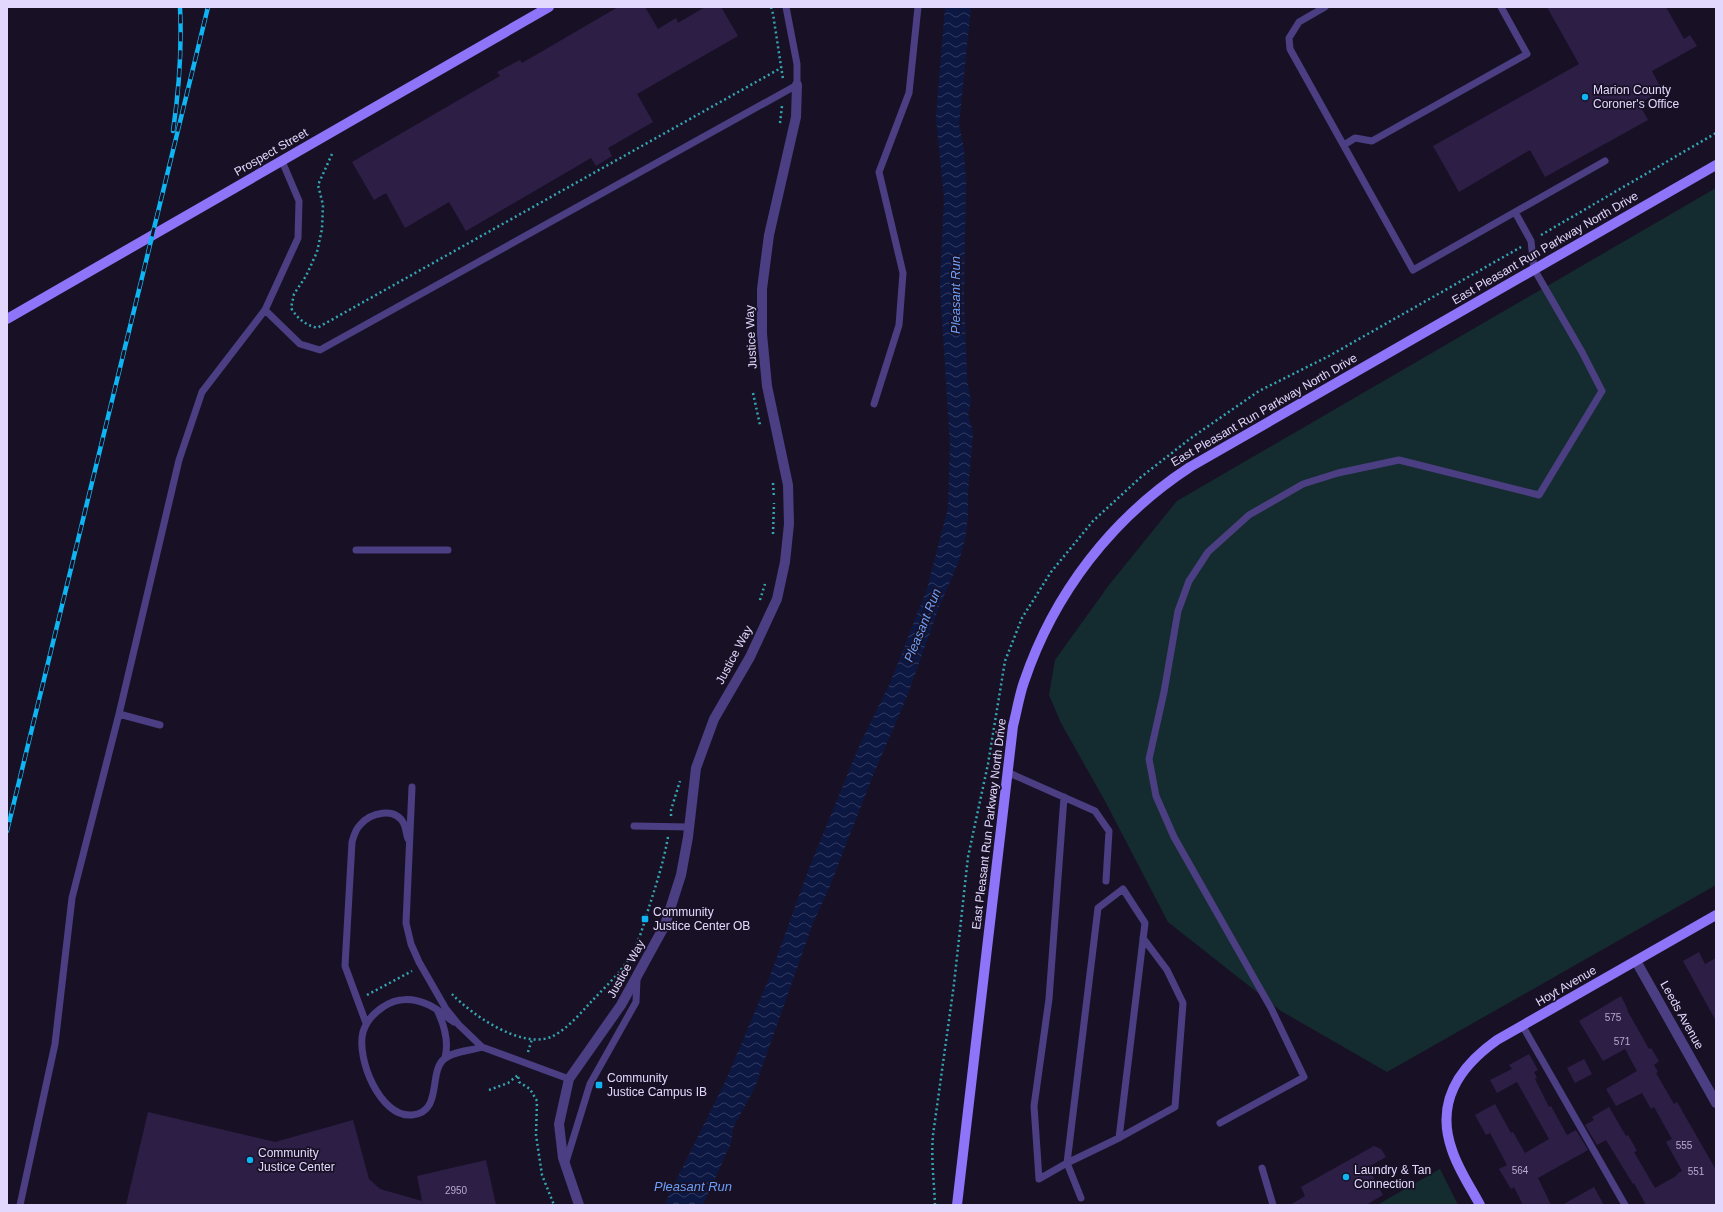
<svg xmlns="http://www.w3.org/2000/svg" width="1723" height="1212" font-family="Arial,sans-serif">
	<defs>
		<pattern id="water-waves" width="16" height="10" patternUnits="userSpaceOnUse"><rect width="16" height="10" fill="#0d1842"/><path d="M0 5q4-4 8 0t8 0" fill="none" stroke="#30395e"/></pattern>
	</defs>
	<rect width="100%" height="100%" fill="#181126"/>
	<path fill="#142c2f" d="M1716,188V885L1387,1072L1281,1011L1168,922L1105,801L1061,723L1049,695L1055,660L1109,585L1177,501Z
		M1440,1169L1458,1205H1377Z"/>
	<path fill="url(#water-waves)" d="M945,7H971L959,124L964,149L966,182L964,297L967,380L971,401L968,414L973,433L968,491V518L965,539L959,561L939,607L906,699L874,773L829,888L813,923L755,1087L733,1128L731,1143L703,1205H664L726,1080L770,976L808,871L860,744L891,681L927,589L948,508L950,445L940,286L944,198L936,118Z"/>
	<path fill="#2d1e46" d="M618,7H645L658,29L676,18L678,23L705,7H721L738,36L637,94L653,122L608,148L612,156L596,166L591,158L466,231L449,202L405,228L386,193L374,200L352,162L500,76L497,72L520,60L522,63Z
		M1547,7H1666L1684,39L1690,35L1697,46L1652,71L1662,90L1639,104L1648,120L1545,177L1530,150L1459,192L1433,146L1579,64Z
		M1699,952L1705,964L1716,958V1021L1683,961Z
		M1621,996L1628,1010H1627L1649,1049L1651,1048L1659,1061L1654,1065L1658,1072L1656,1073L1674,1104L1677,1102L1716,1170V1205H1646L1634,1183L1633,1184L1606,1140L1597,1145L1585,1125L1594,1120L1592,1117L1609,1107L1626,1136L1628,1135L1637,1151L1634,1152L1655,1188L1676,1176L1678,1173L1682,1171L1666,1142L1672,1139L1654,1107L1651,1109L1642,1093L1616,1106L1606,1089L1637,1071L1625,1049L1603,1061L1579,1021Z
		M1529,1054L1538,1070L1534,1072L1537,1078L1535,1079L1549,1107L1551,1106L1567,1135L1576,1130L1588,1150L1538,1178L1551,1205H1523L1514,1187L1511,1189L1499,1169L1507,1165L1490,1133L1486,1135L1475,1115L1495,1104L1511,1133L1513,1132L1525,1153L1549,1139L1517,1082L1497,1093L1490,1080L1512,1069L1509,1065Z
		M1584,1059L1592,1074L1575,1083L1567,1068Z
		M148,1112L275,1142L353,1120L369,1179L380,1189L422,1201V1205H126Z
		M1374,1146L1381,1149L1386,1157L1368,1167L1383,1195L1366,1205H1290L1305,1196L1301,1187Z
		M486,1160L496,1205H423L417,1176Z
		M1594,1187L1604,1205H1562Z"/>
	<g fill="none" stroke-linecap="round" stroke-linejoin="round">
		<path stroke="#36a5b2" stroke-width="2.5" stroke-dasharray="2 3" stroke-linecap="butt" d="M771,7L773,14L783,79
			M780,123L782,106
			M332,154L318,185L323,205L322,229L317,252L306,276L294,294L291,308C298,319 304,324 317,328L781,68
			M1541,235L1716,133
			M753,393L760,425
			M773,483L774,498
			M773,534L774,503
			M760,600L765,584
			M671,816V810L680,781
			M452,994C472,1015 521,1049 551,1037C566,1030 579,1015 590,1003C605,987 624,970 634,950C641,936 645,919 650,904C657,882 664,860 668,837
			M367,995L412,971
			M528,1052L532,1039
			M489,1090L508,1083L518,1075L519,1082L530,1089L537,1101L536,1135L542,1175L554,1205
			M935,1205C934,1181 931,1158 933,1135L954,984L968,857L988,764L1005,661L1022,618L1051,572L1093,521L1141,477L1191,438L1259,391L1329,356L1521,247"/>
		<path stroke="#4c3e82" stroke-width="7" d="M1325,7L1299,22L1289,38L1290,49L1413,270L1605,161
			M1344,145L1355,138L1372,141L1527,54L1501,7
			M282,161L299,201L298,238L265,310L300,344L320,350L797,85V64L786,7
			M874,404L899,325L903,273L879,172L909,93L918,7
			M356,550H448
			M160,725L119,714L179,460L202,392L265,310
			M1007,772L1095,811L1109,831L1106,881
			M412,787L406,923L411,944L419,962L446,1009L459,1025L482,1047L569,1079
			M1064,797L1049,999L1034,1106L1039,1179L1067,1163L1081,1198
			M634,826L689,827
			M1123,889L1145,923L1119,1138L1067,1163L1098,908Z
			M438,1012C445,1027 449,1042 445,1058
			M454,1022C446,1017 438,1009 429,1005C414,998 397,997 383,1007C374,1013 366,1022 363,1032C356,1058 380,1118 412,1115C443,1112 428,1073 444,1059C453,1051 471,1051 482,1047
			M366,1023L345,966L352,842C354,836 355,830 360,825C370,813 395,806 404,824C406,828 406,834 408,839
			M1522,1025L1625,1205
			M1220,1123L1304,1077L1271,1008L1174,837L1156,796L1149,759L1164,692L1178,611L1189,581L1208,552L1249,515L1303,484L1338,473L1399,460L1539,495L1602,391L1582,352L1534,269L1531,241L1515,212
			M1119,1138L1175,1107L1183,1003L1167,970L1143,938
			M565,1165L590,1084L636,1002L637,979
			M1262,1168L1273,1205
			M20,1205L55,1044L72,898L119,714"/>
		<path stroke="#4c3e82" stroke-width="10" d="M1636,961L1716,1103
			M579,1205L563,1158L559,1124L569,1079L621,1005L665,925L681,875L688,837L696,768L714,719L750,657L777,599L785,562L789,524L788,485L767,386L762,334V289L769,235L796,117L797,85"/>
		<path stroke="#8d74f8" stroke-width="10" d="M7,319L549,7
			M957,1205L1013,726C1017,711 1019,696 1024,682C1054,593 1112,518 1190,467L1716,165
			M1480,1205C1471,1188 1458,1169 1452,1150C1435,1102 1459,1067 1497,1040L1716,915"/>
		<defs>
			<path id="rail" d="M173,131C179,90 182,48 180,7
				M7,831L208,7"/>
		</defs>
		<use href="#rail" stroke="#0eb5f2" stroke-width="4.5"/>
		<use href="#rail" stroke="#181126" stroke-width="3" stroke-dasharray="9" stroke-linecap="butt"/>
	</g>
	<g fill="#0eb5f2" stroke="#181126" stroke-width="1.5">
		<circle cx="1585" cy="97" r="4"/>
		<rect x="641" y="915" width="8" height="8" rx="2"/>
		<rect x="595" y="1081" width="8" height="8" rx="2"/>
		<circle cx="250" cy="1160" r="4"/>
		<circle cx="1346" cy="1177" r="4"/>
	</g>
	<g text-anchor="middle" stroke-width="3.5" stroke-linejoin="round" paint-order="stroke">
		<g font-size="10" fill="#b5aacf">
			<text x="1613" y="1021">575</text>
			<text x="1622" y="1045">571</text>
			<text x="1684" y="1149">555</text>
			<text x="1520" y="1174">564</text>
			<text x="1696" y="1175">551</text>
			<text x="456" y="1194">2950</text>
		</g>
		<g font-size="12" fill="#e2d8fd" stroke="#181126" text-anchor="start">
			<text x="1593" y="94">Marion County<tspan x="1593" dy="14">Coroner's Office</tspan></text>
			<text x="653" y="916">Community<tspan x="653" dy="14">Justice Center OB</tspan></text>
			<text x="607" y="1082">Community<tspan x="607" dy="14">Justice Campus IB</tspan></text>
			<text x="258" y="1157">Community<tspan x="258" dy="14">Justice Center</tspan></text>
			<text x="1354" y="1174">Laundry &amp; Tan<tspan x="1354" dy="14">Connection</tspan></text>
		</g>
		<g font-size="12" fill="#e2d8fd" stroke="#181126">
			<text transform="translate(271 152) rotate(-30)" y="4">Prospect Street</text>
			<text transform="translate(1545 248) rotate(-30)" y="4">East Pleasant Run Parkway North Drive</text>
			<text transform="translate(751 337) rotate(-93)" y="4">Justice Way</text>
			<text transform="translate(1264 410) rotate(-30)" y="4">East Pleasant Run Parkway North Drive</text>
			<text transform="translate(734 655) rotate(-62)" y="4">Justice Way</text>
			<text transform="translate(989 824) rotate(-83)" y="4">East Pleasant Run Parkway North Drive</text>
			<text transform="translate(626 969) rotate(-61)" y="4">Justice Way</text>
			<text transform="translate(1566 986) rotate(-30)" y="4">Hoyt Avenue</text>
			<text transform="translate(1682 1015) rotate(61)" y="4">Leeds Avenue</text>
		</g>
		<g font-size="13" font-style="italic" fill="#6b9ff7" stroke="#181126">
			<text transform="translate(955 295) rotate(-90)" y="5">Pleasant Run</text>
			<text transform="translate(922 625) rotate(-68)" y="5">Pleasant Run</text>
			<text x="693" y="1191">Pleasant Run</text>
		</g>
	</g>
	<rect width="1723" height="1212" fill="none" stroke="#e2d8fd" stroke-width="16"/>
</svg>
